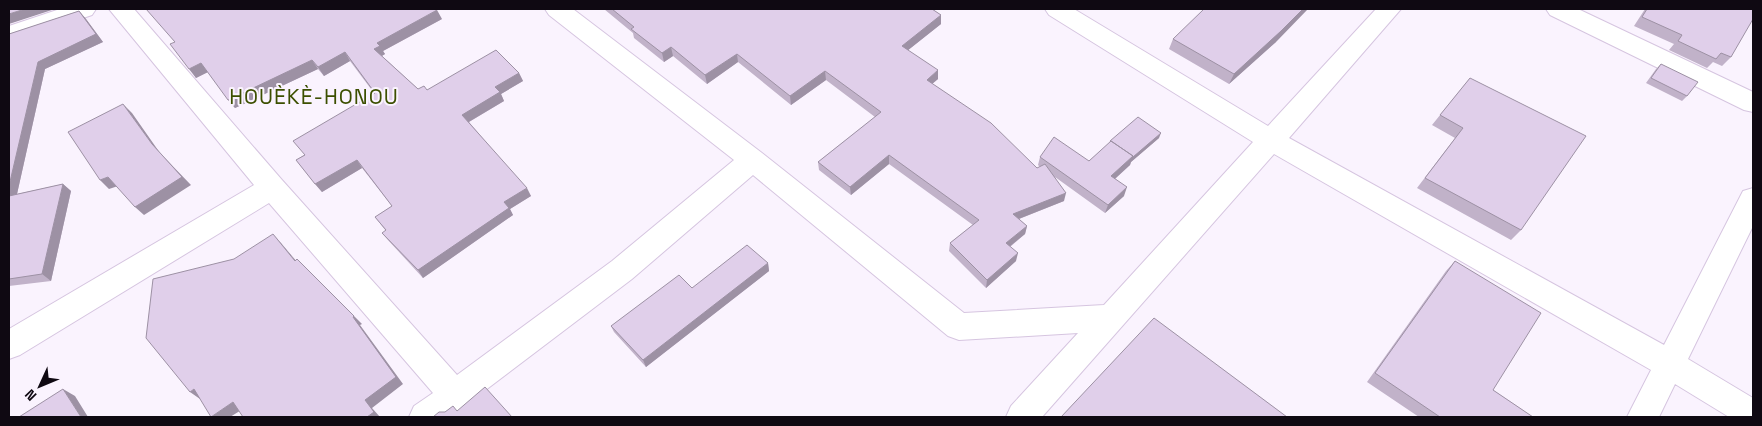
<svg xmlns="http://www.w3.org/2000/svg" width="1762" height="426" font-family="'Space Grotesk',sans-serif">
	<rect width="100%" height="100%" fill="#faf3fe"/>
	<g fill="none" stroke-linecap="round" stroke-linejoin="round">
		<defs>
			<path id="minor" d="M60,9H96L92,15L9,43V26Z
				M109,9H134L282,180L457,375L612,261L734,160L549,15L545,9H573L762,153L964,313L1104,305L1253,142L1049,15L1045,9H1074L1268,126L1376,9H1401L1289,138L1664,345L1743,191L1753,188V226L1688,359L1753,398V417H1729L1675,384L1659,417H1627L1651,370L1274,154L1042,417H1006L1011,406L1078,333L959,340L948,336L753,175L632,279L450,417H409L414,406L433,393L269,203L20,355L9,359V329L254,185Z
				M1546,9H1578L1753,92V112L1744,110L1550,15Z"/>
		</defs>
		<use href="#minor" stroke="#d6c5e0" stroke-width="2"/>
		<use href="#minor" fill="#fff" fill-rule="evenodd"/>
	</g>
	<path fill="#c1b2c9" d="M604,9H932L941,15V24L908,50L938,79L932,84L1037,168L1040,167L1038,165L1040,157L1089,161L1109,144L1110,141L1159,138L1131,162L1130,165L1115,179L1124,196L1105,213L1055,177L1064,201L1019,219L1027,226L1025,234L1010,247L1016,261L986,288L949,251L950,243L973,225L889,164L851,195L819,170L818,162L875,117L826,80L791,105L738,62L707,84L673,56L664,62L634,38L633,33Z
		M1645,9H1753L1731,57L1722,66L1713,62L1707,68L1669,50L1674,44L1634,26Z
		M79,11L86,19L103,42L45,69L17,194L63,184L71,191L51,281L9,286V34Z
		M442,19L383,51L385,54L382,56L418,89L427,90L519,73L523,81L501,94L504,101L469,122L531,196L510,209L513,215L423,278L388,240L382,233L386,231L375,217L392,206L362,168L322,192L296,160L304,155L374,93L350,61L324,76L318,69L235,108L208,72L196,78L175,42Z
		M1173,39L1276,42L1229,84L1169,49Z
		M1661,64L1687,96L1682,101L1646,83L1656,69Z
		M1470,78L1521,230L1511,240L1417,188L1455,138L1432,125Z
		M1455,261L1493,390L1533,417H1419L1367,382L1446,271Z
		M768,263L769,271L646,367L614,332L611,326L692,288Z"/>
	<path fill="#9d91a4" d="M25,9H55L9,24V14Z
		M1303,9H1308L1276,42L1229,84L1234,74Z
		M437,10L442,19L383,51L385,54L380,57L374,49L377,43Z
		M79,11L86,19L103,42L45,69L15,203L9,198V186L38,62Z
		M941,15V24L902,55V46Z
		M671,47L673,56L664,62L662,53Z
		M345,52L350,61L324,76L318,67Z
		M737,54L738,62L707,84L705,75Z
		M312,60L318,69L235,108L228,100Z
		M201,63L208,72L196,78L189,69Z
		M938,70V79L926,89L927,80Z
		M825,71L826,80L791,105L790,96Z
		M519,73L523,81L501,94L504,101L467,123L462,115L495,87Z
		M123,104L132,113L160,153L191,185L144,215L135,207L152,144Z
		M1161,133L1159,138L1131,162L1130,165L1108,185L1111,176L1133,156Z
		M889,155V164L851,195L850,187Z
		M357,160L362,168L322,192L315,184Z
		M108,177L118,186L109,189L100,180Z
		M63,184L71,191L51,281L42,274Z
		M1127,187L1124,196L1105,213L1108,205Z
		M527,188L531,196L510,209L513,215L423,278L418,270L504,202Z
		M1066,193L1064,201L1011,222L1013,214Z
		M1027,226L1025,234L1004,251L1006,243Z
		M273,234L281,243L303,269L295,261Z
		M1018,253L1016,261L986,288L987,280Z
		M768,263L769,271L646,367L643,360Z
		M354,316L362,324L360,325L403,384L372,408L380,417H367L353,317Z
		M63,389L75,396L88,417H81Z
		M194,389L204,396L200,399L190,392Z
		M233,402L243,409L230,417H211Z"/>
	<path fill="#e0cfea" stroke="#9d91a4" d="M9,9H25L9,14Z
		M146,9H436L437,10L377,43L380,46L374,49L418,89L424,86L427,90L496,50L519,73L495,87L500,92L462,115L527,188L504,202L509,208L418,270L382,233L386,230L375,217L392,206L357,160L315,184L296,160L305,155L293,141L375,93L345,52L318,67L312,60L228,100L201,63L189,69L170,44L175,42Z
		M612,9H932L941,15L902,46L938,70L927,80L991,123L1037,168L1045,164L1066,193L1013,214L1027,226L1006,243L1018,253L987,280L950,243L979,220L889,155L850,187L818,162L881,112L825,71L790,96L737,54L705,75L671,47L662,53L631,29L634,27Z
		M1204,9H1303L1281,31L1234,74L1173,39Z
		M1647,9H1753V19L1731,57L1721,53L1716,59L1678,41L1682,35L1642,17Z
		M79,11L96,34L38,62L9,186V34Z
		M1661,64L1698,82L1687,96L1651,78Z
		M1470,78L1586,136L1521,230L1425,178L1463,128L1440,115Z
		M123,104L152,144L182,177L135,207L108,177L100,180L68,132Z
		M1138,117L1161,133L1133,157V156L1111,141V142L1110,141Z
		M1054,137L1089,161L1111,141L1133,156L1111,176L1127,187L1108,205L1040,157Z
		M63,184L42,274L9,279V196Z
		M273,234L295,261L297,259L354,316L353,317L396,377L365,400L374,412L367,417H243L233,402L211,417L194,389L190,392L146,338L153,279L234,259Z
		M747,245L768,263L643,360L611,326L679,275L692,288Z
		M1455,261L1541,313L1493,390L1533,417H1440L1375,373Z
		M1154,318L1287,417H1061Z
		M485,387L512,417H433L439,412H445L453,406L457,411Z
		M63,389L81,417H19Z"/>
	<g text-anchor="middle" stroke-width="4" stroke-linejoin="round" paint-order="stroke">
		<g font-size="21" letter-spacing="1" fill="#3c4f00" stroke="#faf3fe">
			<text x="314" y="104">HOUÈKÈ-HONOU</text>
		</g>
	</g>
	<rect width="1762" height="426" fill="none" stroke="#0f0912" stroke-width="20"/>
	<g transform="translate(40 386) rotate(226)" stroke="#faf3fe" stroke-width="4" paint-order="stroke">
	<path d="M0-4L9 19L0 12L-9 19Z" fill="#0f0912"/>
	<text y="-8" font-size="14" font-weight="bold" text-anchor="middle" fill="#0f0912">N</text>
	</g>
</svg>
